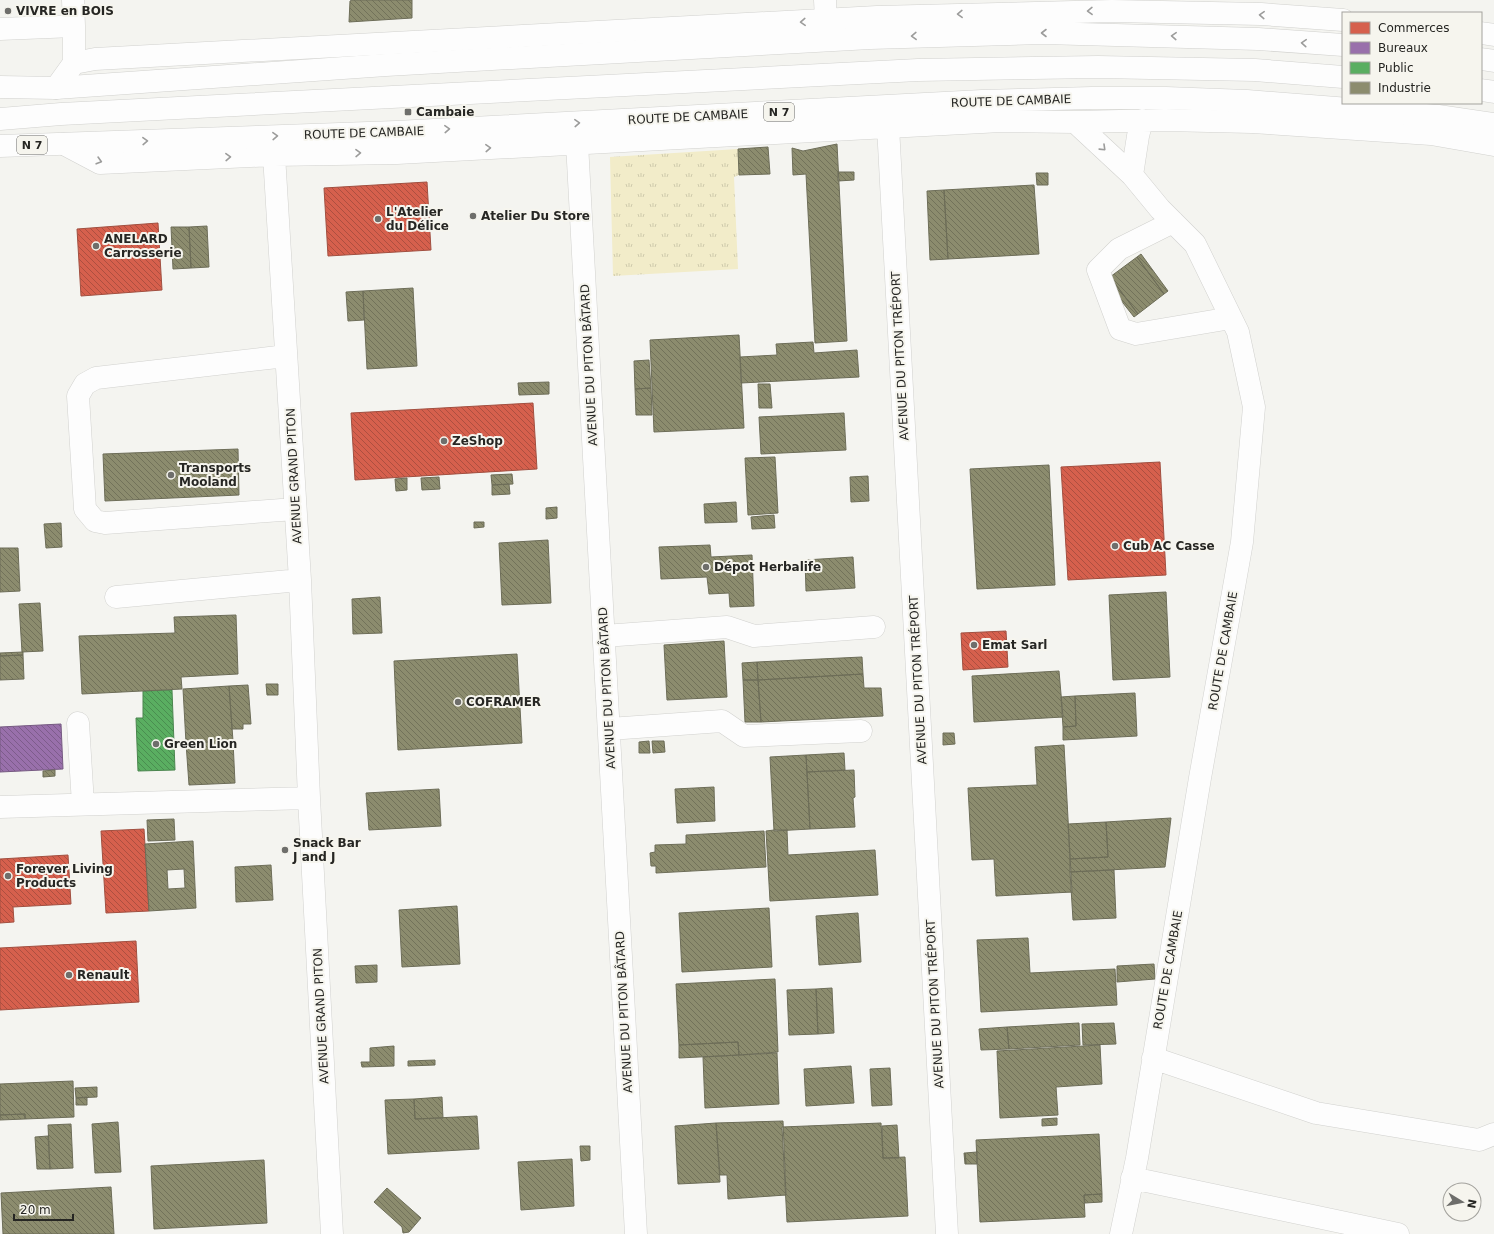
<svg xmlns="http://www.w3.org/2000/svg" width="1494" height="1234" font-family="'DejaVu Sans',sans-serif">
	<defs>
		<pattern id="grass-tufts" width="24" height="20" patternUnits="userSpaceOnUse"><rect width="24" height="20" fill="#f2ecc9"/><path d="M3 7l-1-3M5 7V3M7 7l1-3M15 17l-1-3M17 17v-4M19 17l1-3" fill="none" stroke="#cfcaac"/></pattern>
		<pattern id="shops-back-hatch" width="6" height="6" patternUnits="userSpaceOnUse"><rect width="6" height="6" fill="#d6604d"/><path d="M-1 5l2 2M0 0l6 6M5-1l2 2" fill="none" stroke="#ad4f40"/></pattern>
		<pattern id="offices-back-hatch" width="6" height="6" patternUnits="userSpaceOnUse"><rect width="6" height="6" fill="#9970ab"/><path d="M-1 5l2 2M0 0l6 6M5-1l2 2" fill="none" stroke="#7d5c8b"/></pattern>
		<pattern id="public-back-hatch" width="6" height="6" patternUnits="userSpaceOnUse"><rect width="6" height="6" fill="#5aae61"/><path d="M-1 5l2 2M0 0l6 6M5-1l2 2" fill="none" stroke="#4a8d50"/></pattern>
		<pattern id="industry-back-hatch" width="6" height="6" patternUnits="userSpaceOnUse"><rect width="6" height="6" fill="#8c8c6e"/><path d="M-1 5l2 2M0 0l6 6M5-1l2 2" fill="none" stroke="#72725a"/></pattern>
	</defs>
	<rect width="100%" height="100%" fill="#f4f4f0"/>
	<path fill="url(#grass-tufts)" d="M738,149L739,175L734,177L738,269L613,276L610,157Z"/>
	<path fill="url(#shops-back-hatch)" stroke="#a14f40" d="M427,182L431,250L328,256L324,188Z
		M158,223L162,290L81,296L77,229Z
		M533,403L537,469L355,480L351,413Z
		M1160,462L1166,575L1068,580L1061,467Z
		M1006,631L1008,667L963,670L961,633Z
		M144,829L149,911L106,913L101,831Z
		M68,855L71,904L13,907L14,922L0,923V859Z
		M136,941L139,1002L0,1010V948Z"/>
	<path fill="url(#offices-back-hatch)" stroke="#765a82" d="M61,724L63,769L0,772V727Z"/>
	<path fill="url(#public-back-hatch)" stroke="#4a854e" d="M172,690L175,770L138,771L136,718H143V691Z"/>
	<path fill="url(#industry-back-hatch)" stroke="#6d6d58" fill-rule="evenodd" d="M352,0H412V18L349,22L350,1Z
		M837,144L847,341L815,343L806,174L793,175L792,148L803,151Z
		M768,147L770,174L739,175L738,149Z
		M838,172H854V180L838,181Z
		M1036,173H1048V185H1037Z
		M1034,185L1039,254L948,259L944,190Z
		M944,190L948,259L930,260L927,191Z
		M207,226L209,267L191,268L189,227Z
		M171,227H189L191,268L173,269Z
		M1141,254L1168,291L1164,294L1137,257Z
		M1137,257L1164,294L1138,314L1110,277Z
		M1110,277L1138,314L1134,317L1105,280Z
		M413,288L417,366L367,369L363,291Z
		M363,291L364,320L348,321L346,292Z
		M739,335L744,428L654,432L650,340Z
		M813,342L814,353L857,350L859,377L741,383L740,357L777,355L776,344Z
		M649,360L651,388L635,389L634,361Z
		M549,382V394L519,395L518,383Z
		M758,384H770L772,408H759Z
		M651,388L652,415H636L635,389Z
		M844,413L846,450L761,454L759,417Z
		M238,449L239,495L105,501L103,454Z
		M775,457L778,513L748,515L745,458Z
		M1049,465L1055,585L977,589L970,469Z
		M512,474L513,484L492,485L491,475Z
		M868,476L869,501L851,502L850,477Z
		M439,477L440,489L422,490L421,478Z
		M407,478V490L396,491L395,479Z
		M509,484L510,494L492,495V485Z
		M736,502L737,522L705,523L704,504Z
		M557,507V518L546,519V508Z
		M774,515L775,528L752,529L751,517Z
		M474,522H484V527L474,528Z
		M61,523L62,547L46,548L44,524Z
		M548,540L551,603L502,605L499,543Z
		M710,545L711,557L752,555L754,606L730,607L729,593L709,594L707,577L661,579L659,547Z
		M0,548H18L20,591L0,592Z
		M853,557L855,588L806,591L805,560Z
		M1166,592L1170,677L1113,680L1109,595Z
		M380,597L382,633L353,634L352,599Z
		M40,603L43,651L22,652L19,604Z
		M236,615L238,674L181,677L182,689L82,694L79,636L175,633L174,617Z
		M724,641L727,697L667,700L664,645Z
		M23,652V655L0,656V653Z
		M517,654L522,743L398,750L394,661Z
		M23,655L24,679L0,680V656Z
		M862,657L863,674L758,680L757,662Z
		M757,662L758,680H743L742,663Z
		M1059,671L1063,717L974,722L972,676Z
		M863,674L864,688H881L883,716L761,722L758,680Z
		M743,680H758L761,722H745Z
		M266,684H278V695H267Z
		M248,685L251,724H243V729H232L229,686Z
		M229,686L233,741L186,743L183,689Z
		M1135,693L1137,736L1063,740V727L1076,726L1075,696Z
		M1075,696L1076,726L1063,727L1061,697Z
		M943,733H954L955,744L943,745Z
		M233,741L235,783L189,785L186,743Z
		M649,741L650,753H639V742Z
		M652,741H664L665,752L653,753Z
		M1064,745L1072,892L996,896L994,859L972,860L968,788L1037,785L1035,747Z
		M844,753L845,770L807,772L806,755Z
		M806,755L810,829L774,831L770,757Z
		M55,770V776L43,777V771Z
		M854,770L855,797L853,798L855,827L810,829L807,772Z
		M714,787L715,821L677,823L675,789Z
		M439,789L441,826L369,830L366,793Z
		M1171,818L1165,867L1070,872V859L1108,857L1106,822Z
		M174,819L175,840L148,841L147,820Z
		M1106,822L1108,857L1070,859L1068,824Z
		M774,830H787L788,855L875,850L878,895L770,901L766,831Z
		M764,831L766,867L656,873V866H651L650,853L655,852V845L686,844V835Z
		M193,841L196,908L149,911L145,844ZM184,869L185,888L168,889L167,870Z
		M271,865L273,900L236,902L235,867Z
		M1114,870L1116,918L1073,920L1070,872Z
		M457,906L460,964L402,967L399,910Z
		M769,908L772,967L682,972L679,913Z
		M858,913L861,962L819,965L816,916Z
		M1028,938L1030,973L1115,969L1117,1005L981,1012L977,940Z
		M1154,964L1155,979L1117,982V966Z
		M377,965V982L356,983L355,966Z
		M775,979L778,1052L739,1055L738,1042L679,1045L676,984Z
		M832,988L834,1033L818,1034L816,989Z
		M816,989L818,1034L789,1035L787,990Z
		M1079,1023L1080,1045L1009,1049L1007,1027Z
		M1114,1023L1116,1044L1083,1045L1082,1024Z
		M1007,1027L1009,1049L981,1050L979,1029Z
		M738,1042L739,1055L679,1058V1045Z
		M1100,1045L1102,1084L1056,1087L1058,1115L1000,1118L997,1051Z
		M394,1046V1066L362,1067L361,1062H370V1048Z
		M777,1053L779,1104L705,1108L703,1057Z
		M435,1060V1065L408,1066V1061Z
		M851,1066L854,1103L806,1106L804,1069Z
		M890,1068L892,1105L872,1106L870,1069Z
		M73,1081L74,1117L25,1119V1114L0,1115V1084Z
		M97,1087V1097L76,1098L75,1088Z
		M87,1097V1105H76V1098Z
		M442,1097L443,1118L415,1119L414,1099Z
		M414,1099L415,1119L477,1116L479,1149L388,1154L385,1100Z
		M25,1114V1119L0,1120V1115Z
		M1057,1118V1125L1042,1126V1119Z
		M783,1121L786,1195L728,1199L727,1175H720L716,1123Z
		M118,1122L121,1172L95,1173L92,1124Z
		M716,1123L720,1182L678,1184L675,1126Z
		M881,1123L883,1158L905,1157L908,1216L787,1222L782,1127Z
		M71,1124L73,1168L50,1169L48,1125Z
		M897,1125L899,1158H883L882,1126Z
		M1099,1134L1102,1194L1084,1195L1085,1217L980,1222L976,1140Z
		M48,1136L50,1169H37L35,1137Z
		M580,1146H590V1160L581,1161Z
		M977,1152V1164H966L965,1153Z
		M964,1153H965L966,1164H965Z
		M572,1159L574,1206L521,1210L518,1162Z
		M264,1160L267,1223L154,1229L151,1166Z
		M111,1187L114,1234H3L1,1193Z
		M387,1188L421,1218L409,1232L403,1233L402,1227L374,1202Z
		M1102,1194V1202L1085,1203L1084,1195Z"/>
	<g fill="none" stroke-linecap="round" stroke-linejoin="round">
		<defs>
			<path id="minor" d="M73,0L74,26V63
				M825,0L826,20
				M0,29L74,26
				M1481,33L1494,35
				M56,88L74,63L95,59L877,17L1112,11L1261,14L1343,20
				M1481,90L1494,92
				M0,119L61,114L918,70L1098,67L1255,70L1343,77
				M1075,122L1132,175L1160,209L1195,244L1238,332L1254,407L1242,542L1200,778L1137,1158L1121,1234
				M888,126L947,1234
				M577,143L636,1234
				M64,144L100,163L274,155L397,153L1001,121L1075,122L1165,120L1252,122L1431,134L1494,145
				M274,155L300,580L309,798L332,1234
				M1132,175L1138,136L1142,120
				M1173,222L1119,249L1098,270L1120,329L1136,334L1231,318
				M286,356L96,378L85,384L78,396L85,509L95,521L105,523L295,509
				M116,597L300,580
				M604,636L727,627L754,636L874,627
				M78,723L83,804
				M609,729L722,721L744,736L861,731
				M0,807L309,798
				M1153,1058L1316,1113L1479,1140L1494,1134
				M1132,1178L1398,1234"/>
			<path id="major" d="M1481,59L1494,61
				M0,87L56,88L386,65L870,38L1044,33L1258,39L1343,45
				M0,146L396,132L982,101L1092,98H1166L1247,101L1438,116L1494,124"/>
		</defs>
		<use href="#minor" stroke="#d1d1ce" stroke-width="23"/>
		<use href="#major" stroke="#d1d1ce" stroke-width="23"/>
		<use href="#minor" stroke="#fdfdfd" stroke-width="22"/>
		<use href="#major" stroke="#fdfdfd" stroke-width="22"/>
	</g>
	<defs><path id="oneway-chevron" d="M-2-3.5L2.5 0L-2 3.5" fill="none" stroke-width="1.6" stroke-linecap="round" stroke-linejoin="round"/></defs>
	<g stroke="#9c9c9b">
		<use href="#oneway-chevron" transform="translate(1090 11) rotate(179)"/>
		<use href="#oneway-chevron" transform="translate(960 14) rotate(178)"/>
		<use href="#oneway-chevron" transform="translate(1262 15) rotate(-177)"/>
		<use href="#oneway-chevron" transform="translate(803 22) rotate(177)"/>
		<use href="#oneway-chevron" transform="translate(1044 33) rotate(180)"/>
		<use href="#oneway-chevron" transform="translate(914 36) rotate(178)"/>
		<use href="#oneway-chevron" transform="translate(1174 36) rotate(-177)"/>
		<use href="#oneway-chevron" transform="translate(1304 43) rotate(-176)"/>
		<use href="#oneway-chevron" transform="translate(577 123) rotate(-3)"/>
		<use href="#oneway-chevron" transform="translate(447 129) rotate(-3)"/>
		<use href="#oneway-chevron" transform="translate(275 136) rotate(-2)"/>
		<use href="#oneway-chevron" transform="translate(145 141) rotate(-2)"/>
		<use href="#oneway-chevron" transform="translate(488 148) rotate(-3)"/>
		<use href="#oneway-chevron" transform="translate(1103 148) rotate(44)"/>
		<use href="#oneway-chevron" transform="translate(358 153) rotate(-1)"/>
		<use href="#oneway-chevron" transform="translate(228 157) rotate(-2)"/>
		<use href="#oneway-chevron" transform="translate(99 161) rotate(16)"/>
	</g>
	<g fill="#6e6e6b" stroke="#f6f5ee" stroke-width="1.5">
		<circle cx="8" cy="11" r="4"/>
		<rect x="404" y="108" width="8" height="8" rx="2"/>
		<circle cx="473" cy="216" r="4"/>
		<circle cx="378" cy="219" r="4"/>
		<circle cx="96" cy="246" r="4"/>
		<circle cx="444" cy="441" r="4"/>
		<circle cx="171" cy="475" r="4"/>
		<circle cx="1115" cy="546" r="4"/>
		<circle cx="706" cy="567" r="4"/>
		<circle cx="974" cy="645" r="4"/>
		<circle cx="458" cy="702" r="4"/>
		<circle cx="156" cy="744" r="4"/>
		<circle cx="285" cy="850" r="4"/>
		<circle cx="8" cy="876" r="4"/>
		<circle cx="69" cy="975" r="4"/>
	</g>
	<g text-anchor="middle" stroke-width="4" stroke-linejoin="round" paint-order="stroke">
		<g fill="#f6f5ee" stroke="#646460" stroke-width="1">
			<rect x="764" y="103" width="30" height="18" rx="3"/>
			<rect x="17" y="136" width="30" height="18" rx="3"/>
		</g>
		<g font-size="11" font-weight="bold" fill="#262623">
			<text x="779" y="116">N 7</text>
			<text x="32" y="149">N 7</text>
		</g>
		<g font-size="12" font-weight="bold" fill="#262623" stroke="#f6f5ee" text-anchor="start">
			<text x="16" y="15">VIVRE en BOIS</text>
			<text x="416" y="116">Cambaie</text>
			<text x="386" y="216">L'Atelier<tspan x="386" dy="14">du Délice</tspan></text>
			<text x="481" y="220">Atelier Du Store</text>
			<text x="104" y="243">ANELARD<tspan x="104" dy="14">Carrosserie</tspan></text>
			<text x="452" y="445">ZeShop</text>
			<text x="179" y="472">Transports<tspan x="179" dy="14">Mooland</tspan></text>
			<text x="1123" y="550">Cub AC Casse</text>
			<text x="714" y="571">Dépot Herbalife</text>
			<text x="982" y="649">Emat Sarl</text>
			<text x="466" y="706">COFRAMER</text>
			<text x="164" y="748">Green Lion</text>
			<text x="293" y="847">Snack Bar<tspan x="293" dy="14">J and J</tspan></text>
			<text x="16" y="873">Forever Living<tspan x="16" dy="14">Products</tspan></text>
			<text x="77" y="979">Renault</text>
		</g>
		<g font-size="12" fill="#262623" stroke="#f6f5ee">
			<text transform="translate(1011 101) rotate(-2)" y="4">ROUTE DE CAMBAIE</text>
			<text transform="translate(688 117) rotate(-3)" y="4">ROUTE DE CAMBAIE</text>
			<text transform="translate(364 133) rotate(-2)" y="4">ROUTE DE CAMBAIE</text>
			<text transform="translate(900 356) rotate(-93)" y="4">AVENUE DU PITON TRÉPORT</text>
			<text transform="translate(589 365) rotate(-93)" y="4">AVENUE DU PITON BÂTARD</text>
			<text transform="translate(294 476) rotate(-93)" y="4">AVENUE GRAND PITON</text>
			<text transform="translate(1223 651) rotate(-80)" y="4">ROUTE DE CAMBAIE</text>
			<text transform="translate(918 680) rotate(-93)" y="4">AVENUE DU PITON TRÉPORT</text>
			<text transform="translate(607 688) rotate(-93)" y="4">AVENUE DU PITON BÂTARD</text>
			<text transform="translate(1168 970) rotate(-80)" y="4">ROUTE DE CAMBAIE</text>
			<text transform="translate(935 1004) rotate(-93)" y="4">AVENUE DU PITON TRÉPORT</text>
			<text transform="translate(624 1012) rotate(-93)" y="4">AVENUE DU PITON BÂTARD</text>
			<text transform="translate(321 1016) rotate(-93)" y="4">AVENUE GRAND PITON</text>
		</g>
	</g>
	<rect x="1342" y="12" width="140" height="92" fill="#f6f5ee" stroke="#a3a29d"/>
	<rect x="1350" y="22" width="20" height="12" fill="#d6604d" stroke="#a3a29d"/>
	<text x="1378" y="32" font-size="12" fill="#262623">Commerces</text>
	<rect x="1350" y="42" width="20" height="12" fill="#9970ab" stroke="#a3a29d"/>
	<text x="1378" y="52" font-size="12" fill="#262623">Bureaux</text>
	<rect x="1350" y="62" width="20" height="12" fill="#5aae61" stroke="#a3a29d"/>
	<text x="1378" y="72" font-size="12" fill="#262623">Public</text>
	<rect x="1350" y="82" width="20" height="12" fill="#8c8c6e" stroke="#a3a29d"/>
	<text x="1378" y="92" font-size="12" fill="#262623">Industrie</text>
	<g transform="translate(1462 1202) rotate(100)"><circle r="19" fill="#f6f5ee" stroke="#a3a29d"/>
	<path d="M0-3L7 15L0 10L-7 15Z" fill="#6e6e6b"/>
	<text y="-6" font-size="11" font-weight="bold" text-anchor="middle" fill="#262623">N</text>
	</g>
	<path d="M14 1214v6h59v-6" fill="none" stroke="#262623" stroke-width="2"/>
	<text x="20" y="1214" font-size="12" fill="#262623" stroke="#f6f5ee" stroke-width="3" paint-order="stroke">20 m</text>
</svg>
